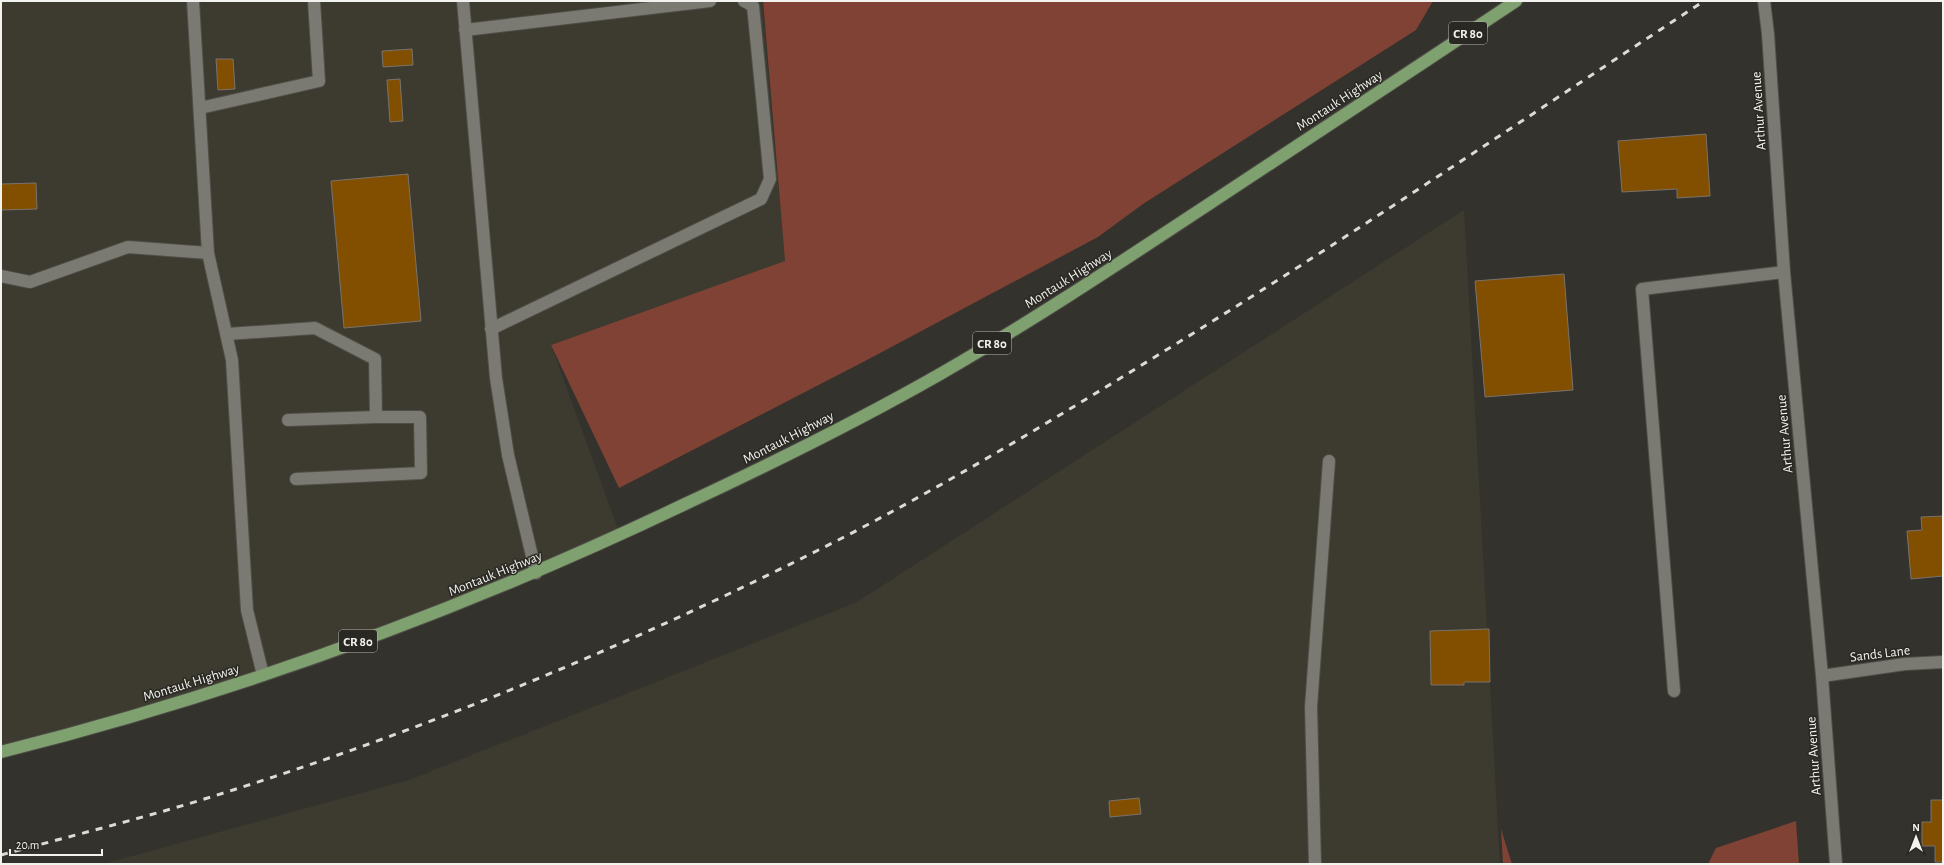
<svg xmlns="http://www.w3.org/2000/svg" width="1944" height="865" font-family="'Alegreya Sans',sans-serif">
	<rect width="100%" height="100%" fill="#33322c"/>
	<path fill="#3d3b2f" d="M1,1H762L785,262L551,345L621,537L318,656L1,752Z
		M1464,210L1500,864H103L409,780L857,602Z"/>
	<path fill="#7f4234" d="M763,1H1433L1416,30L1143,204L1098,237L867,360L619,488L551,345L785,261Z
		M1796,821L1799,864H1708L1716,848Z
		M1501,829L1512,864H1503Z"/>
	<path fill="#824f00" stroke="#79736d" d="M412,49L413,65L383,67L382,51Z
		M216,59H233L235,89L218,90Z
		M400,79L403,121L390,122L387,80Z
		M1706,134L1710,196L1677,198V189L1622,192L1618,141Z
		M408,174L421,321L344,328L331,181Z
		M36,183L37,209L1,210V184Z
		M1564,274L1573,390L1485,397L1475,281Z
		M1943,516V576L1911,579L1907,531L1922,530L1921,517Z
		M1489,629L1490,682H1464V685H1431L1430,631Z
		M1139,798L1141,814L1110,817L1109,801Z
		M1931,800H1943V862H1935V846H1922V822H1931Z"/>
	<g fill="none" stroke-linecap="round" stroke-linejoin="round">
		<defs>
			<path id="lane" d="M193,1L208,253
				M463,1L496,378L508,455L536,573
				M465,30L710,1
				M200,108L319,81L314,1
				M1,276L30,282L128,247L208,253L232,360L247,610L263,675
				M491,329L761,199L770,179L753,6L744,1
				M227,334L315,328L375,359L376,417L288,420
				M296,479L421,473L420,417H376
				M1674,691L1642,289L1784,272
				M1315,864L1311,707L1329,461"/>
			<path id="street" d="M1764,1L1768,34L1784,272L1822,676L1836,864
				M1822,676L1905,664L1943,662"/>
			<path id="primary" d="M1,752C236,693 465,609 683,505C771,464 858,421 942,373C1034,320 1121,262 1209,204C1312,136 1414,69 1516,1"/>
		</defs>
		<use href="#lane" stroke="#4f4e48" stroke-width="14"/>
		<use href="#street" stroke="#4f4e48" stroke-width="14"/>
		<use href="#primary" stroke="#4f4e48" stroke-width="14"/>
		<use href="#lane" stroke="#7b7a72" stroke-width="12"/>
		<use href="#street" stroke="#7b7a72" stroke-width="12"/>
		<use href="#primary" stroke="#7fa06f" stroke-width="12"/>
		<path stroke="#dbdbd7" stroke-width="3" stroke-dasharray="7 7" stroke-linecap="butt" d="M1,855C78,834 156,815 233,790C444,723 649,637 846,536C958,478 1064,413 1171,347C1351,236 1527,117 1704,1"/>
	</g>
	<g text-anchor="middle" stroke-width="3" stroke-linejoin="round" paint-order="stroke">
		<g fill="#292822" stroke="#b6b5b1" stroke-width="1">
			<rect x="1449" y="22" width="38" height="22" rx="3"/>
			<rect x="973" y="332" width="38" height="22" rx="3"/>
			<rect x="339" y="630" width="38" height="22" rx="3"/>
		</g>
		<g font-size="13" font-weight="bold" fill="#f2f2ee">
			<text x="1468" y="38">CR 80</text>
			<text x="992" y="348">CR 80</text>
			<text x="358" y="646">CR 80</text>
		</g>
		<g font-size="14" fill="#f2f2ee" stroke="#292822">
			<text transform="translate(1339 100) rotate(-33)" y="5">Montauk Highway</text>
			<text transform="translate(1758 111) rotate(-94)" y="5">Arthur Avenue</text>
			<text transform="translate(1068 278) rotate(-32)" y="5">Montauk Highway</text>
			<text transform="translate(1784 434) rotate(-95)" y="5">Arthur Avenue</text>
			<text transform="translate(788 437) rotate(-27)" y="5">Montauk Highway</text>
			<text transform="translate(495 573) rotate(-22)" y="5">Montauk Highway</text>
			<text transform="translate(1880 653) rotate(-7)" y="5">Sands Lane</text>
			<text transform="translate(191 682) rotate(-17)" y="5">Montauk Highway</text>
			<text transform="translate(1813 756) rotate(-94)" y="5">Arthur Avenue</text>
		</g>
	</g>
	<rect width="1944" height="865" fill="none" stroke="#f2f2ee" stroke-width="4"/>
	<g transform="translate(1916 837)" stroke="#292822" stroke-width="3" paint-order="stroke">
	<path d="M0-3L7 15L0 10L-7 15Z" fill="#f2f2ee"/>
	<text y="-6" font-size="11" font-weight="bold" text-anchor="middle" fill="#f2f2ee">N</text>
	</g>
	<path d="M10 849v6h92v-6" fill="none" stroke="#f2f2ee" stroke-width="2"/>
	<text x="16" y="849" font-size="12" fill="#f2f2ee" stroke="#292822" stroke-width="3" paint-order="stroke">20 m</text>
</svg>
